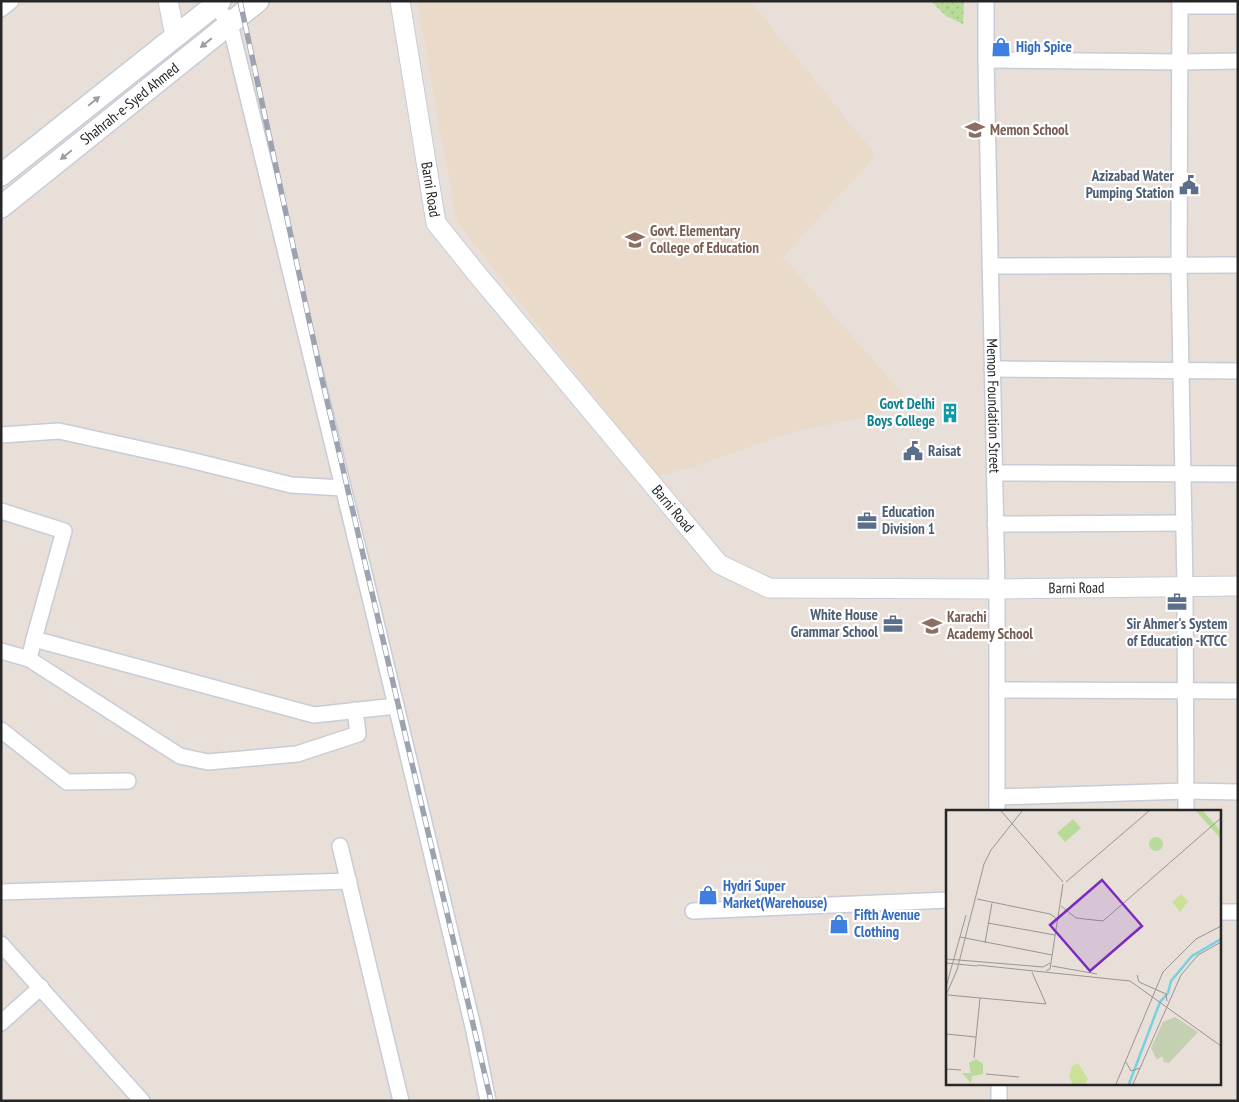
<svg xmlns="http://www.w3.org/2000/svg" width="1239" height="1102" font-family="'PT Sans Narrow',sans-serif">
	<defs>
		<pattern id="green-dots" width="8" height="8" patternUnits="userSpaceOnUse" patternTransform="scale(1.25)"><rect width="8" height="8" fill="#b8db99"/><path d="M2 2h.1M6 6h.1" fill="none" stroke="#9ebc84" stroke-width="1.8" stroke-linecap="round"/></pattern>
	</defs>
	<rect width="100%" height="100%" fill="#e8dfd9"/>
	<path fill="#e9dac9" d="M417,1H750L876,155L783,257L913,406L790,433L692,467L656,476L457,222Z"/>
	<path fill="url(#green-dots)" d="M931,1H964L963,24L946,16Z"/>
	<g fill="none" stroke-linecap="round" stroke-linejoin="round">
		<defs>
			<g id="minor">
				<path id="s1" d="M986,1V60L997,589V811"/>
				<path d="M1180,1L1179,265L1185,587L1186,811"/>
				<path d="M215,5L230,24L375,618L474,1031L488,1101"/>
				<path d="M1180,6H1238"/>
				<path d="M1,9L11,1"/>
				<path d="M986,60L1180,62L1238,61"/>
				<path d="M990,266L1238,265"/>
				<path d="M992,369L1238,371"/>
				<path d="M1,435L59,431L186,459L291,485L343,488"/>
				<path d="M994,473L1238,474"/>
				<path d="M1,511L64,531L34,639"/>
				<path d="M995,524L1184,523"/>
				<path d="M1,651L29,659L180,756L208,762L297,754L358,734L355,710"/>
				<path d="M29,659L34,639L314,715L396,706"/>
				<path d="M997,690L1238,691"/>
				<path d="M1,730L67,782L128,781"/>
				<path d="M997,797L1186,791L1238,792"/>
				<path d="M340,846L401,1101"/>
				<path d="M1,892L349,881"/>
				<path d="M693,911L948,900"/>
				<path d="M1220,912H1238"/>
				<path d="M1,944L142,1101"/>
				<path d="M1,1023L41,987"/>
				<path d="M999,1083V1101"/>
			</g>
			<g id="tertiary">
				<path d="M168,1L175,36"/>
				<path id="s2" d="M400,1L436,223L477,274L719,564L769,588L997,589L1238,586"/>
			</g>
			<g id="secondary">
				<path d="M1,175L220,1"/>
				<path id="s3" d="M1,207L258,1"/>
			</g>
		</defs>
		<use href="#minor" stroke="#c7ccd7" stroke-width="18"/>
		<use href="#tertiary" stroke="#c7ccd7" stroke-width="21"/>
		<use href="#secondary" stroke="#c7ccd7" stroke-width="24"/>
		<use href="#minor" stroke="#fff" stroke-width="15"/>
		<use href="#tertiary" stroke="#fff" stroke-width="19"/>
		<use href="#secondary" stroke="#fff" stroke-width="21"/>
		<defs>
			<path id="rail" d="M240,1L321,375L491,1101"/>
		</defs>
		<use href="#rail" stroke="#9ca2af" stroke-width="5.5"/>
		<use href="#rail" stroke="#fff" stroke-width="4" stroke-dasharray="11" stroke-linecap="butt"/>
	</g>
	<defs><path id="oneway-solid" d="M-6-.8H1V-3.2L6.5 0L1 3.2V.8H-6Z" transform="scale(1.25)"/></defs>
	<g fill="#9d9d9d">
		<use href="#oneway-solid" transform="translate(206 43) rotate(141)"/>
		<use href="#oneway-solid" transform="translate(94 101) rotate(-39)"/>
		<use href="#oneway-solid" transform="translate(66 155) rotate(141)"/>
	</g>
	<defs>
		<symbol id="shop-bare" viewBox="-9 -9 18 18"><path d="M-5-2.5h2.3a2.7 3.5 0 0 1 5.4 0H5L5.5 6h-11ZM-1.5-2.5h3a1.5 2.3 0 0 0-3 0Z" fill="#3f7fe0" stroke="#fff" stroke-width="2.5" paint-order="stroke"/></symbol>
		<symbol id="school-bare" viewBox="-9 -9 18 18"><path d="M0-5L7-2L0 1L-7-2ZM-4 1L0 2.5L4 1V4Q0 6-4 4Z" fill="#8d6e63" stroke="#fff" stroke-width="2.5" paint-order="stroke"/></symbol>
		<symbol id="civic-bare" viewBox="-9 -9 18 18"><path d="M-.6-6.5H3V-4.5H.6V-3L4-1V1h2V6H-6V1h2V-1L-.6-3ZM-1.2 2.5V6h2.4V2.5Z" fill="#5c6f8a" stroke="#fff" stroke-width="2.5" paint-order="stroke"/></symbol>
		<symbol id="university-bare" viewBox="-9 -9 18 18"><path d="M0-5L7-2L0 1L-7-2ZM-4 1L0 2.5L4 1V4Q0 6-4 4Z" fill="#8d6e63" stroke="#fff" stroke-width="2.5" paint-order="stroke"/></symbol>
		<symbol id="building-bare" viewBox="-9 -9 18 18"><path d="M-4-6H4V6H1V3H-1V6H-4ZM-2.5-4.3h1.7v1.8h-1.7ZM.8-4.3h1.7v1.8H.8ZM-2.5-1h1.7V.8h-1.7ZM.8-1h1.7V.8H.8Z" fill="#0f9aa8" stroke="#fff" stroke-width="2.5" paint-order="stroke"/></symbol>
		<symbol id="office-bare" viewBox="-9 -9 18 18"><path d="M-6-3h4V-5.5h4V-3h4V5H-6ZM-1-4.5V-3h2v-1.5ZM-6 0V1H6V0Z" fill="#5c6f8a" stroke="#fff" stroke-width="2.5" paint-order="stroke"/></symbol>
	</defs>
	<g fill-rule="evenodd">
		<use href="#shop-bare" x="987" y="33" width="28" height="28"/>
		<use href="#school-bare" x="961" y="116" width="28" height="28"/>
		<use href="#civic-bare" x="1175" y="171" width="28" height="28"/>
		<use href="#university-bare" x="621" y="226" width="28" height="28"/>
		<use href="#building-bare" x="936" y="399" width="28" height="28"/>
		<use href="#civic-bare" x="899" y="437" width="28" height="28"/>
		<use href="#office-bare" x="853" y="507" width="28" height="28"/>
		<use href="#office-bare" x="1163" y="588" width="28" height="28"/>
		<use href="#office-bare" x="879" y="610" width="28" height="28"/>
		<use href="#school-bare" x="918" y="612" width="28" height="28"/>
		<use href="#shop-bare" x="694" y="881" width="28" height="28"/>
		<use href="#shop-bare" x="825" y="910" width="28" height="28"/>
	</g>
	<g text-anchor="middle" stroke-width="4.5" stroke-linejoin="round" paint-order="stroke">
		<g font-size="15" font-weight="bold" fill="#366cbe" stroke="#fff" text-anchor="start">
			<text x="1016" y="52">High Spice</text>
			<text x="723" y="891">Hydri Super<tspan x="723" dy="17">Market(Warehouse)</tspan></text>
			<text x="854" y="920">Fifth Avenue<tspan x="854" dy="17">Clothing</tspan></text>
		</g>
		<g font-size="15" fill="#262626" stroke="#fff">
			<text dy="5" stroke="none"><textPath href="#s3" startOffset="165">Shahrah-e-Syed Ahmed</textPath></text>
			<text dy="5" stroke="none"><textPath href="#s2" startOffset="191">Barni Road</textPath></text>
			<text dy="5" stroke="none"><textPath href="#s1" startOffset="405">Memon Foundation Street</textPath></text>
			<text dy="5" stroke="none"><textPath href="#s2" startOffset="596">Barni Road</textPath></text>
			<text dy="5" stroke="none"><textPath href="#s2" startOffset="1031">Barni Road</textPath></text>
		</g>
		<g font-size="15" font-weight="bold" fill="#785e54" stroke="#fff" text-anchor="start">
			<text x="990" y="135">Memon School</text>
			<text x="650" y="236">Govt. Elementary<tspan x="650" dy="17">College of Education</tspan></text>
			<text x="947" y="622">Karachi<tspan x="947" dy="17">Academy School</tspan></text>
		</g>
		<g font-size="15" font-weight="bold" fill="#4e5e75" stroke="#fff" text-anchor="end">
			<text x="1174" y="181">Azizabad Water<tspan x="1174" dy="17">Pumping Station</tspan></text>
			<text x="928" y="456" text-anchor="start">Raisat</text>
			<text x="882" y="517" text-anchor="start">Education<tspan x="882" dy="17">Division 1</tspan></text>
			<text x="878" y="620">White House<tspan x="878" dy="17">Grammar School</tspan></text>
			<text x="1177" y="629" text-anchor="middle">Sir Ahmer's System<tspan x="1177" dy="17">of Education -KTCC</tspan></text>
		</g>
		<g font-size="15" font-weight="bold" fill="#0d838f" stroke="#fff" text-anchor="end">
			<text x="935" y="409">Govt Delhi<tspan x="935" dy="17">Boys College</tspan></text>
		</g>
	</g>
	<g transform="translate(946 810)">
		<rect width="275" height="275" fill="#e8dfd9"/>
		<path d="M250,1H257L275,21V29ZM127,9L135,18L119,32L111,23ZM203 34a7 7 0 1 1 14 0a7 7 0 1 1-14 0ZM30,249L37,254V264L26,266L25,273L16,263H25L23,253Z" fill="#b8db99"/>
		<path d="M229,207L252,222L223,253L218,252L216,246L211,250L205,238L217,212Z" fill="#c4d0b1"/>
		<path d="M235,84L242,91L234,102L226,92ZM132,253L142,269L139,274H127L123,267L126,256Z" fill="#cbe195"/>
		<path fill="none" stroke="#73d3e2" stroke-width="2.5" d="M183,274L214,192L222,183L225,171L246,146L275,129"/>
		<path fill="none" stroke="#9a9591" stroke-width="1" d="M55,1L117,72M120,72L203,1M31,89L104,104L111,109M115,96L130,108L157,111L275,8M42,113L109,125M14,127L106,145M39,133L46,93M1,149L97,157L104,153M0,153L31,156M31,155L184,171L275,236M106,156L151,164M100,161L104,159L117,74M191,165L193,172L220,184L221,191M0,177L20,105M0,185L11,160L38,54L45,40L76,1M2,185L100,194L86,162M0,224L30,227M28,248L34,188M180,252L185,261L194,258M0,259L15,260M40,264L73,267M170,274L217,162L250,129L275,116M187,274L235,165L252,145L275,132"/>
		<path fill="#7b2cbf" fill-opacity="0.15" stroke="#7b2cbf" stroke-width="2.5" d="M156,70L196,116L144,161L104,115Z"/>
		<rect width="275" height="275" fill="none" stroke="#262626" stroke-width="2.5"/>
	</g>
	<rect width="1239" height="1102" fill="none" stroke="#262626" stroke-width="5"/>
</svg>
